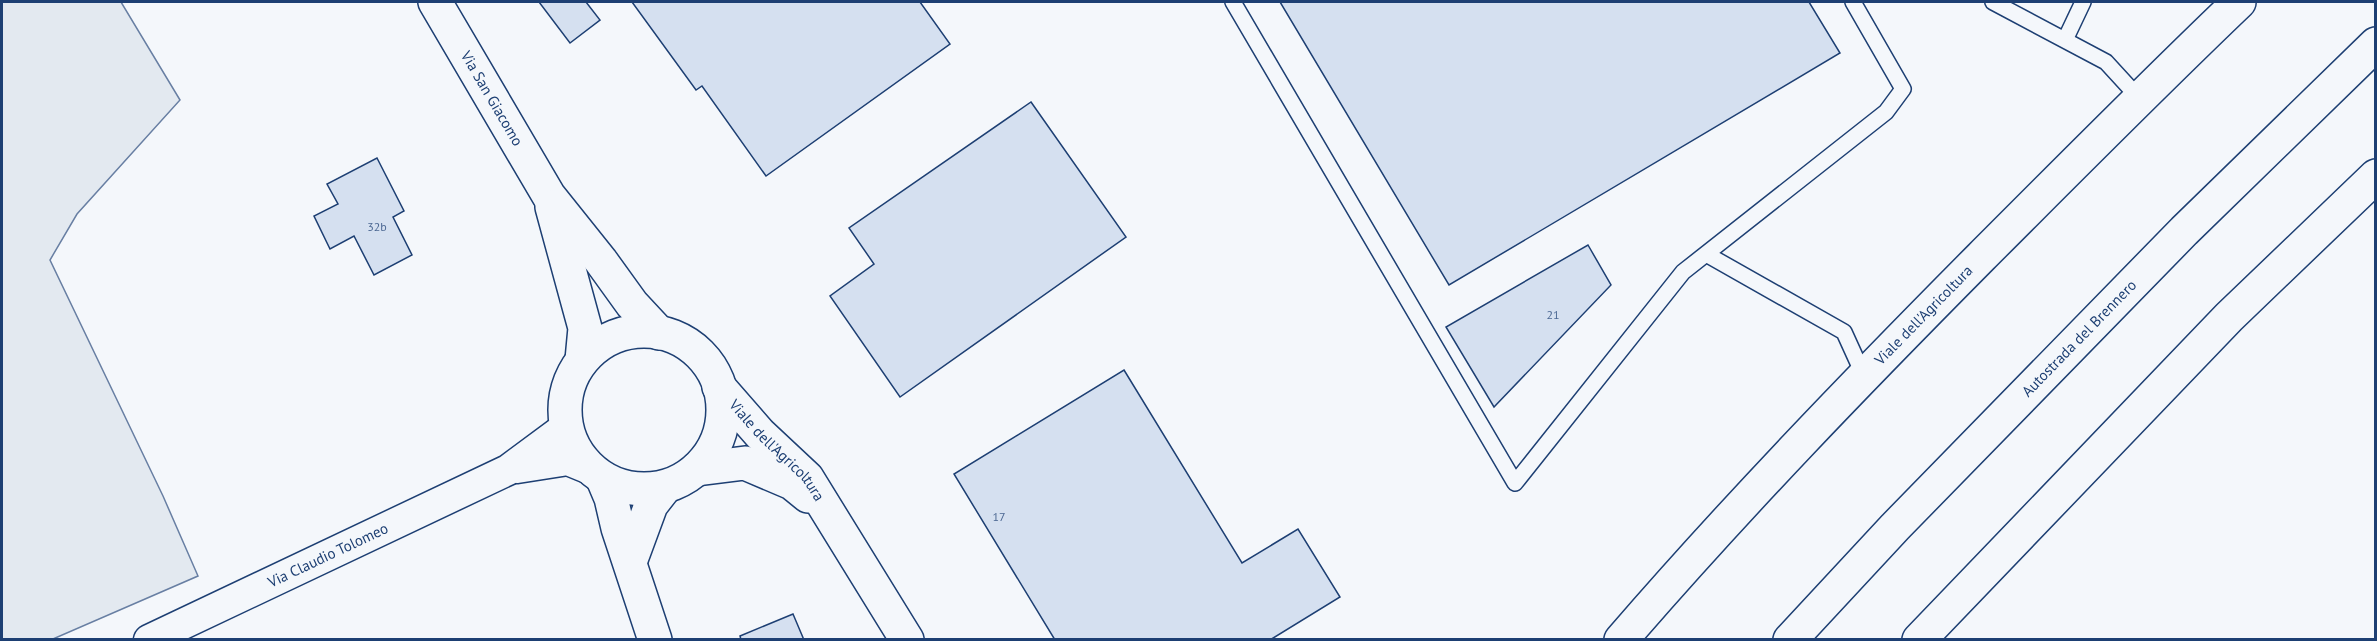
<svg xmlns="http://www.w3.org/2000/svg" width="2377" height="641" font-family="'PT Sans',sans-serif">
	<rect width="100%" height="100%" fill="#f4f7fb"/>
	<path fill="#e3e9f0" stroke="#687fa3" stroke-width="1.5" d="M2,2H121L180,100L77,214L50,260L163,496L198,576L53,639H2Z"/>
	<path fill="#d5e0f0" stroke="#1d3f73" stroke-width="1.5" d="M539,2H586L600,20L570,43Z
		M632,2H920L950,44L766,176L702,86L696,90Z
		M1280,2H1809L1840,53L1449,285Z
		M1031,102L1126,237L900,397L830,296L874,264L849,228Z
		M377,158L404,211L393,217L412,255L374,275L354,236L330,249L314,216L338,204L327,184Z
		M1588,245L1611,285L1494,407L1446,327Z
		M1124,370L1242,563L1298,529L1340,597L1270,640H1055L954,474Z
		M793,614L804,640H741L740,636Z"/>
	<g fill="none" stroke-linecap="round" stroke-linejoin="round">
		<defs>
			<path id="lane" d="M1233,2L1515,483L1683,272L1886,112L1903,89L1853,2
				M1993,2L2106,62L2139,98
				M2065,40L2083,2
				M1706,254L1844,332L1864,376"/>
			<g id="street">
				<path d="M517,468L568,460L590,469"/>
				<path id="s1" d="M149,640L508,470L566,427"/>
			</g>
			<g id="secondary">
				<path id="s2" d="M435,2L549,196L601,261L632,304L659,333"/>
				<path d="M552,207L585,328L582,360"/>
				<circle cx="644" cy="410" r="79"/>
				<path id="s3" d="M719,387L760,434L807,478L907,640"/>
				<path d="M697,469L745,463L792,483L808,496"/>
				<path d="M603,479L611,498L618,528L655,640"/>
				<path d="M630,562L651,505L665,487"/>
				<path id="s4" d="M1621,640C1736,507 1858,381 1981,257C2067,171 2152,85 2239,2"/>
			</g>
			<g id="highway">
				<path id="s5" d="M1790,640L1895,527L2184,231L2376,44"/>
				<path d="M1919,640L2229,317L2376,176"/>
			</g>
		</defs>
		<use href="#lane" stroke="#1d3f73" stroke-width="18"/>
		<use href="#street" stroke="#1d3f73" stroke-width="33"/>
		<use href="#secondary" stroke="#1d3f73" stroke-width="36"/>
		<use href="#highway" stroke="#1d3f73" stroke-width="36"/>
		<use href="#lane" stroke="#f4f7fb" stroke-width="15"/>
		<use href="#street" stroke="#f4f7fb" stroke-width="30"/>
		<use href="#secondary" stroke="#f4f7fb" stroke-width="33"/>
		<use href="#highway" stroke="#f4f7fb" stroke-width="33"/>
	</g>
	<g text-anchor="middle" stroke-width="4.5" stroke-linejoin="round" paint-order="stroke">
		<g font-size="12" fill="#4b6792">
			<text x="377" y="231">32b</text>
			<text x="1553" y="319">21</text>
			<text x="999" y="521">17</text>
		</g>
		<g font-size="15" fill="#1d3f73" stroke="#f4f7fb">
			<text dy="5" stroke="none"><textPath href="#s2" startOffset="112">Via San Giacomo</textPath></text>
			<text dy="5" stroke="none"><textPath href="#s4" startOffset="444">Viale dell'Agricoltura</textPath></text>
			<text dy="5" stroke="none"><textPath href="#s5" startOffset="418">Autostrada del Brennero</textPath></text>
			<text dy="5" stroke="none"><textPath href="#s3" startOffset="86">Viale dell'Agricoltura</textPath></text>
			<text dy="5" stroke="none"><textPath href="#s1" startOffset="198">Via Claudio Tolomeo</textPath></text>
		</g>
	</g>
	<rect width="2377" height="641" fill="none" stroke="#1d3f73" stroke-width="6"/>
</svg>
